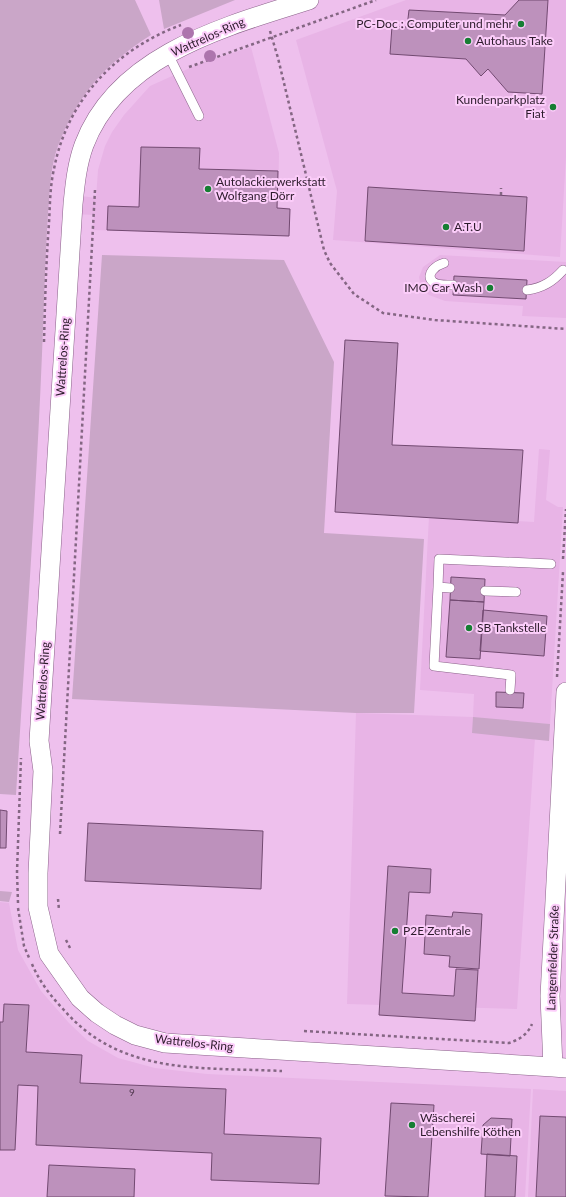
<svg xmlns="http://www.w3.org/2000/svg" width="566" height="1197" font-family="Lato,sans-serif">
	<rect width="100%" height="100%" fill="#eec0ed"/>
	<path fill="#e8b4e6" d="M406,0H566V157L560,257L333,240L337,191L296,40Z
		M251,47L279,153L278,207L290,208L289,236L93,230L94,215L73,214L74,195L96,198L98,170L105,146L112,132L124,115L150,86L201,63Z
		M440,255L566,262V318L522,316L523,306L445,301L429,295L421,287L419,277L423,267Z
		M539,449L550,450L546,500L558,507H563L550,724L536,723L517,1009L347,1004L356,713L473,717L474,694L420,690L429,516L534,522Z
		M0,902L9,903L18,950L41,991L69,1023L88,1041L118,1058L155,1068L207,1074L531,1089L525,1197H0Z
		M533,1089L566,1091V1197H528Z"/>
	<path fill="#caa6c8" d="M0,0H135L151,35C104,65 78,94 58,146C50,168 50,191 48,214C45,260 44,307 42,354C36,501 25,648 16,795L0,794Z
		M159,0H235L164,29Z
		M102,255L284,260L334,362L324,533L424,539L414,713H356L72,699Z
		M473,717L550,724L549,741L472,733Z
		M0,891L12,892L9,902L0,901Z"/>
	<path fill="#bd91bc" stroke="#724a71" d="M519,0H548L542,94L508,92L488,69L481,76L466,59L390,54L392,26L407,27L409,10L505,15Z
		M141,147L200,148L199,169L278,171L277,208L290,209L289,236L107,230L108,206L139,207Z
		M368,187L527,197L524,251L365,241Z
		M454,276L527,280L526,299L453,295Z
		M345,340L398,343L392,445L523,450L518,523L335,512Z
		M451,577L485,579L484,602L450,600Z
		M450,600L484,602L480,659L446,657Z
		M483,610L547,616L544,656L480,651Z
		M496,692L524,693L523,708L496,707Z
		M0,810L7,811L6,848H0Z
		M88,823L263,831L261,889L85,881Z
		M388,866L431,869L430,893L409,892L402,993L454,996L456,969L478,970L475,1021L379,1015Z
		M453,912L482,914L479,969L449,967L450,956L424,954L426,915L452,917Z
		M4,1004L29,1005L26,1052L82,1055L80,1083L226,1089L224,1134L321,1138L319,1184L211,1180L212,1153L36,1145L38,1086L18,1085L15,1150H0V1022H3Z
		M391,1103L434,1105L428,1197L385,1196Z
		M540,1116L566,1117V1197H536Z
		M491,1118L512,1119L510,1156L481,1154L483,1125Z
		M487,1154L517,1156L515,1197H485Z
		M49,1165L135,1169L134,1197H47Z"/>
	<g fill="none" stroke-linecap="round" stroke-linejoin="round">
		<defs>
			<path id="lane" d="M168,54L199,116
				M444,263C437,265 424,274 433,282C438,286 447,285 453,285
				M527,290C543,288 553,281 563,270
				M438,587L434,666L511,675L510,690
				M450,588L438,587L439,559L551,564
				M485,591L516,592"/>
			<path id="street" d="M309,0C227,26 118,54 84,145C77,164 75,184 73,204L39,741L43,771L38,873V907L49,954L80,998L97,1013L115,1025L135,1035L165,1043L553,1067
				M566,692L550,996L553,1067L566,1068"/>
		</defs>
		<use href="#lane" stroke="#8a6189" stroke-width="10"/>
		<use href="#street" stroke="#8a6189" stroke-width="20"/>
		<path stroke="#846683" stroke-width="2.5" stroke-dasharray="3 3" stroke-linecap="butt" d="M270,31L278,58L324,250L330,263L354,294L383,313L435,320L566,329
			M189,67L376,0
			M501,195V188
			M44,342C45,302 46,263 49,223C50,205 50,186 54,169C67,100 116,49 181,25
			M563,559L566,509
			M557,677L563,572
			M60,834L95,190
			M58,899L59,910
			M18,903L17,872L21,758
			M18,908L24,946L30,960
			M66,940L71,950
			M32,964C39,981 50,995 63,1009C121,1076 201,1067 282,1071
			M304,1031L509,1043C519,1040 528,1034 532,1024"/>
		<use href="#lane" stroke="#fff" stroke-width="9"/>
		<use href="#street" stroke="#fff" stroke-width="19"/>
	</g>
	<g fill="#ad75ad">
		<circle cx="188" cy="33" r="6"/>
		<circle cx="210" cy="56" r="6"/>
	</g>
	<g fill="#167e33" stroke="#fccdfa" stroke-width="1.5">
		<circle cx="521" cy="24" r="4"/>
		<circle cx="468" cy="41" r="4"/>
		<circle cx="553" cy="107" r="4"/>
		<circle cx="208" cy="189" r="4"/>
		<circle cx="446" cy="227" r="4"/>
		<circle cx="490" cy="288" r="4"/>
		<circle cx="469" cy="628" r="4"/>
		<circle cx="395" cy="931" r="4"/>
		<circle cx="412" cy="1125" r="4"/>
	</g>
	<g text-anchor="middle" stroke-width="4" stroke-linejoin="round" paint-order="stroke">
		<g font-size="10" fill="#50384f">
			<text x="132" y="1096">9</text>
		</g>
		<g font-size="12" fill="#2c1b2b" stroke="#fccdfa" text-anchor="start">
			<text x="513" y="28" text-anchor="end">PC-Doc : Computer und mehr</text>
			<text x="476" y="45">Autohaus Take</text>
			<text x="545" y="104" text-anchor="end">Kundenparkplatz<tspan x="545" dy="14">Fiat</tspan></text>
			<text x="216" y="186">Autolackierwerkstatt<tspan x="216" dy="14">Wolfgang Dörr</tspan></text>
			<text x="454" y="231">A.T.U</text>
			<text x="482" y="292" text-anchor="end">IMO Car Wash</text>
			<text x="477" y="632">SB Tankstelle</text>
			<text x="403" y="935">P2E Zentrale</text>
			<text x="420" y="1122">Wäscherei<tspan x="420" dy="14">Lebenshilfe Köthen</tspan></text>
		</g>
		<g font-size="12" fill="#2c1b2b" stroke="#fccdfa">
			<text transform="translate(208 37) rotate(-24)" y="4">Wattrelos-Ring</text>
			<text transform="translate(63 357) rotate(-86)" y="4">Wattrelos-Ring</text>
			<text transform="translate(43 681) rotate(-86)" y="4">Wattrelos-Ring</text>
			<text transform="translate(553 958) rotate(-88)" y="4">Langenfelder Straße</text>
			<text transform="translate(194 1043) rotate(6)" y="4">Wattrelos-Ring</text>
		</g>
	</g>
</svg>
